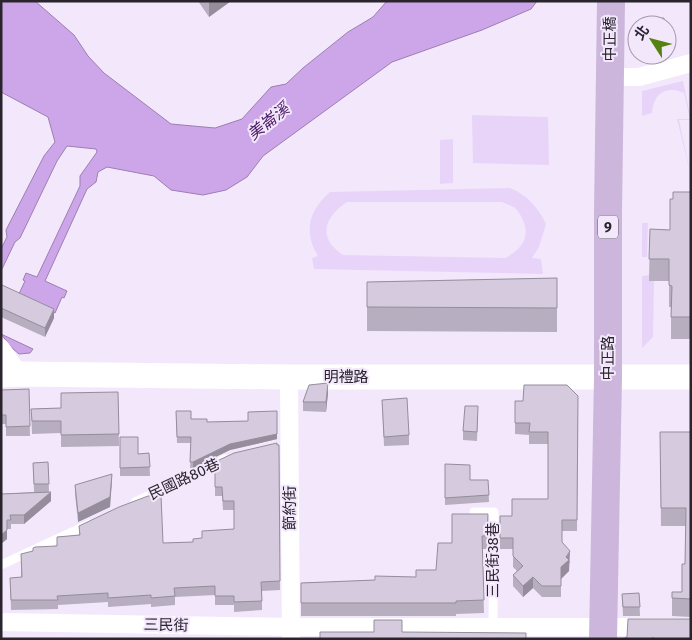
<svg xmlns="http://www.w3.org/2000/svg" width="692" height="640" font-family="'Fira Sans','Noto Sans TC',sans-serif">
	<rect width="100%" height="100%" fill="#f3e7fc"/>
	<path fill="#e9d4f9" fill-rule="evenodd" d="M683,81L691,120H679L691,176L677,119H690L684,93C666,85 653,94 652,113L642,116V91Z
		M472,115L548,117L549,165L473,163Z
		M453,139V183L440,184V140Z
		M510,188C527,195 538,207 546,224L539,247L532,258L541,259L543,274L314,269L312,258L318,256C303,232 309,210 330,192ZM347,202H502C506,204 513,206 516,209C520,213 522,218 524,223C530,240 519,251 505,258L343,255C317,237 324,218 347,202Z
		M642,223H648L647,257H642Z
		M649,275L654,281L653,337L642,348V276Z"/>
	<path fill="#cda6e9" stroke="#9c7fb1" d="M1,1H35L74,35L88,56L104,73L171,124L215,128L242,119L271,87L286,84L303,68L348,32L373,17L387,1H537L531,9L482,30L392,62L263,156L247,177L226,190L203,195L171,190L154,176L107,167L98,172L96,182L87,189L45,281L67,291L64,298L62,297L55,313L18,296L25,281L23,280L26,273L37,277L80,186V176L97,152L96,149L67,146L57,161L20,238L15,242L1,271V249L7,237L6,230L44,156L55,142L48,117L1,92Z
		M1,334L33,349L30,353L19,354L12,348Z"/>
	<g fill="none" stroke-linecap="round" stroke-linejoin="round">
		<path stroke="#fff" stroke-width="9" d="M135,502L225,459
			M474,512H494L493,627
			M1,565L89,524"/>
		<path stroke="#fff" stroke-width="18" d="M610,77H639L691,63
			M1,348L19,374
			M289,377L291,639
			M1,622L291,627H691"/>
		<path stroke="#fff" stroke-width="25" d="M1,375L19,374L289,377H691"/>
		<path stroke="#ccb6dc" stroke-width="28" d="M603,639L608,377V212L611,1"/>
	</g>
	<path fill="#b7aebf" d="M198,1H231L209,17Z
		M691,192V339H671V307H669V281H649L650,229L670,230L673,199Z
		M557,278V332L367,331V282Z
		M1,287L54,318L45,337L1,317Z
		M29,389L30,436H6V424H1V390Z
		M118,392L119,446L61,447V433L32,434L31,409L61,408Z
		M328,393L326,412L303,411V402Z
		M382,400L409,435V445L384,446Z
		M515,401L578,408L577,531H562V543L570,562L569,564V571L561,579V597H542L533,588L523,597L513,586V575L517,571L513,567V549H500V516H512L548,499V444H529V435L515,434Z
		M176,411L191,419L207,422L248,421L277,411V439L230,450L193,468H190L191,443H177Z
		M478,415L477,441L463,440V431Z
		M660,432H691V617L672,616V592H682L685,564L686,526H661Z
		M120,437L138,454L149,453L150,476H120Z
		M277,445H279L280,590L262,591V610L234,612V605H215V595L175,597V605L151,607V604L108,607V602L58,605V609L11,610L10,578H21V554L57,546V537L79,535V526L163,543L193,542L202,538L234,529V510H223L222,496H215V462Z
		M48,462L49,492L51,501L24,524H11V529H7V539L1,544V494L34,492L33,463Z
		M445,464L470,480H488L489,502L445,505Z
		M112,483L110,507L78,522L75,494V485Z
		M488,514L487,549H482L484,613L456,614V616H301V583L375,580L416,577L436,570L452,543Z
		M639,593L640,616H623L622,594Z"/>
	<path fill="#958d9b" d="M209,1H231L209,17Z
		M54,309V318L45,337V328Z
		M328,383V393L326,412V402Z
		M277,434V439L230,450L193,468V462L230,444Z
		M112,474L110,507L78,522V513Z
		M51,492V501L24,524V515Z
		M7,530V539L1,544V535Z
		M570,551L569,571L561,579V597V567Z
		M533,577V588L523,597V586Z"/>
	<path fill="#d5cade" stroke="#958d9b" d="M664,18V25H649L648,19Z
		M673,192H691V317H671L672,286L669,285V259H649L650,229L670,230V199H673Z
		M557,278V308L367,307V282Z
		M2,285L54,309L45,328L1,308V287Z
		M328,383L326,402H303L309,385Z
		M524,385H567L578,396L577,520H562V542L570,551L566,557L569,560L561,567V586H542L533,577L523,586L513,575L523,566L513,556V538H500V516H512V499H548V432H529L530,423H515V401H523Z
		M29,389L30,426L6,427V415H1V390Z
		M118,392L119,434L61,435V421H32L31,409L61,408V393Z
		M407,398L409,435L384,437L382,400Z
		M465,406H478L477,432L463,431Z
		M176,411H191V419H207V422L248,421V412L277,411V434L230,444L193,462H190L191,437H177Z
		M660,432H691V599L672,598V592H682V564H685L686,508H661Z
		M120,437H138V454L149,453L150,467L120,468Z
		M277,443V445H279L280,581L261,582L262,601L234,602V596H215V586L174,588L175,596L151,598V595L108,598V593L57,596L58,600H11L10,578L22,577L21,554L33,551V548L35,547L57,546V537L80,535L79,526L119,507L148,496L161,495L163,543L193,542V539L202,538V531L234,529V501H223L222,487H215V462L234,453Z
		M48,462L49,484H34L33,463Z
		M445,464L470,465V480H488L489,495L445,498Z
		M112,474L110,497L78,513L75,485Z
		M51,492L24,515H10L11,520H7V530L1,535V494Z
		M452,514H488L487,536H482L484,600L456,601V603H301V583L375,580V576L416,577V570H436L438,543H452Z
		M639,593L640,607H623L622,594Z
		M628,619H691V639H653V637L652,639H623L627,637Z
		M374,620H402V632L526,633V639H320V632H374Z"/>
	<g text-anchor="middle" stroke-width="4" stroke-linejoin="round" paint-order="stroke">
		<rect fill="#f3e7fc" stroke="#665f6b" stroke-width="1" x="598" y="215.5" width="20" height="23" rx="4"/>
		<g font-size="14" font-weight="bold" fill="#2a252d">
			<text x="608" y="232">9</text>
		</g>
		<g font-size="15" fill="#2a252d" stroke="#f3e7fc">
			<text transform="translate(610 39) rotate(-90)" y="5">中正橋</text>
			<text transform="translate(608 358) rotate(-90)" y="5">中正路</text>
			<text x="346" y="382">明禮路</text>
			<text transform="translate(184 479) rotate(-25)" y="5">民國路80巷</text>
			<text transform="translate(290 508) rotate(-90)" y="5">節約街</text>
			<text transform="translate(493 560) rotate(-90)" y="5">三民街38巷</text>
			<text transform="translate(166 625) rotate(1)" y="5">三民街</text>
		</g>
		<g font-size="16" font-style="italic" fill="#481562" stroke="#f3e7fc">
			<text transform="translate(268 121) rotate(-39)" y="6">美崙溪</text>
		</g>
	</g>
	<rect width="692" height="640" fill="none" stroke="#2a252d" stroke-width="5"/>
	<g transform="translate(652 40) rotate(306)"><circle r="24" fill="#f3e7fc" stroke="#a399a9"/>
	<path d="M0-4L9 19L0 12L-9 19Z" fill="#538210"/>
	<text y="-8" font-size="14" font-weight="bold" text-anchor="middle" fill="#2a252d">北</text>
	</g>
</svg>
